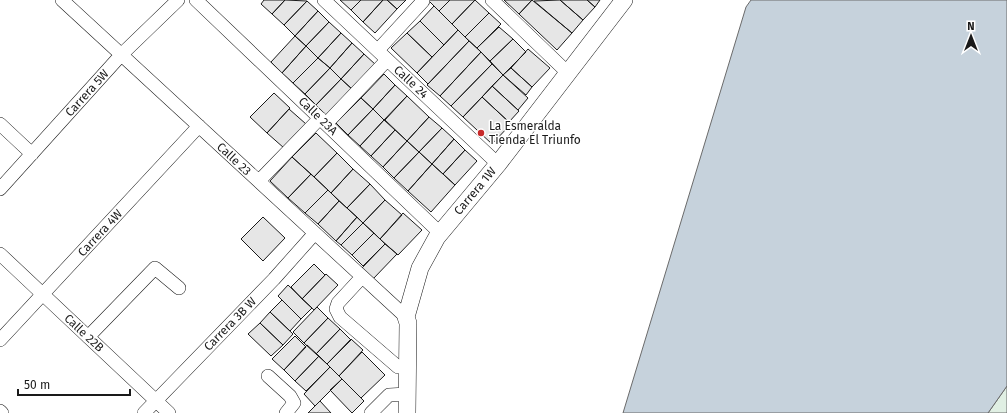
<svg xmlns="http://www.w3.org/2000/svg" width="1007" height="413" font-family="'Fira Sans',sans-serif">
	<rect width="100%" height="100%" fill="#fff"/>
	<path fill="#e0efe3" stroke="#6a6a6a" d="M1007,386V413H988Z"/>
	<path fill="#c6d2dc" stroke="#6a6a6a" d="M751,0H1007V386L988,413H623L746,7Z"/>
	<path fill="#e6e6e6" stroke="#1a1a1a" d="M264,0H285L272,14L261,4Z
		M285,0L307,1L284,25L272,14Z
		M340,0H361L351,10Z
		M361,0H383L363,22L351,10Z
		M383,0H387L397,9L375,33L363,22Z
		M387,0H406L397,9Z
		M428,0H450L439,11Z
		M450,0H475L452,24L439,11Z
		M475,0L489,13L465,37L452,24Z
		M504,0H532L519,14Z
		M532,0L572,33L557,50L519,14Z
		M560,0H587L595,7L583,20Z
		M560,0L583,20L572,33L534,1Z
		M587,0H600L595,7Z
		M307,1L318,11L295,36L284,25Z
		M434,6L458,30L444,45L420,21Z
		M318,11L329,22L306,46L295,36Z
		M489,13L501,24L477,48L465,37Z
		M420,21L444,45L432,57L407,33Z
		M329,22L341,33L318,58L306,46Z
		M499,27L513,39L490,61L477,48Z
		M458,30L469,41L428,84L417,73Z
		M341,33L352,43L330,68L318,58Z
		M407,33L432,57L417,73L391,48Z
		M295,36L306,46L282,73L271,62Z
		M513,39L526,52L503,75L490,61Z
		M469,41L481,52L440,96L427,85Z
		M352,43L364,54L341,79L330,68Z
		M306,46L318,58L293,83L282,73Z
		M528,49L550,68L532,87L511,68Z
		M481,52L492,64L451,106L440,96Z
		M364,54L376,65L353,90L341,79Z
		M318,58L330,68L305,94L293,83Z
		M492,64L503,75L463,117L451,106Z
		M330,68L341,79L316,105L305,94Z
		M511,68L532,87L526,95L503,75Z
		M384,74L395,85L373,109L361,98Z
		M503,75L528,98L518,110L492,86Z
		M341,79L353,90L328,117L316,105Z
		M395,85L407,96L384,120L373,109Z
		M492,86L519,111L509,122L482,97Z
		M274,93L290,108L267,133L250,117Z
		M407,96L429,117L407,141L385,120Z
		M482,97L511,124L492,144L463,117Z
		M361,98L373,109L348,135L336,123Z
		M289,109L306,124L284,148L267,133Z
		M373,109L384,120L360,146L348,135Z
		M429,117L442,128L419,152L407,141Z
		M384,120L395,130L371,156L360,146Z
		M442,128L454,139L432,164L419,152Z
		M395,130L407,141L383,167L371,156Z
		M316,133L337,153L314,177L292,157Z
		M454,139L465,150L443,174L432,164Z
		M407,141L419,152L394,178L383,167Z
		M465,150L477,161L455,185L443,174Z
		M419,152L432,164L408,191L394,178Z
		M337,153L353,169L331,193L314,177Z
		M292,157L311,174L288,198L270,181Z
		M432,164L455,185L431,212L408,191Z
		M353,169L370,184L347,208L331,193Z
		M311,174L328,190L305,213L288,198Z
		M370,184L385,200L363,223L347,208Z
		M328,190L339,201L318,224L305,213Z
		M385,200L402,215L380,239L363,223Z
		M339,201L357,217L336,241L318,224Z
		M403,213L422,230L398,255L380,239Z
		M263,217L285,238L263,261L241,239Z
		M357,217L363,223L341,245L336,241Z
		M363,223L374,233L352,255L341,245Z
		M374,233L385,244L363,266L352,255Z
		M385,244L397,254L373,279L362,268Z
		M314,264L325,275L302,299L291,287Z
		M326,274L338,285L314,310L302,299Z
		M288,285L312,308L301,319L278,296Z
		M282,300L301,319L290,331L270,312Z
		M317,307L328,318L304,343L293,332Z
		M270,312L293,334L283,345L260,323Z
		M328,318L340,329L316,354L304,343Z
		M260,323L283,345L271,356L248,334Z
		M340,329L351,340L327,364L316,354Z
		M295,336L306,347L284,370L272,359Z
		M351,339L363,350L339,376L327,364Z
		M307,345L319,356L295,381L284,370Z
		M362,352L385,375L361,398L339,376Z
		M319,356L330,367L306,391L295,381Z
		M330,367L342,379L315,406L304,394Z
		M342,379L364,401L352,413L330,390Z
		M320,401L331,413H308Z"/>
	<g fill="none" stroke-linecap="round" stroke-linejoin="round">
		<defs>
			<path id="minor" d="M62,0L406,317
				M196,0L440,233
				M324,0L498,164
				M492,0L568,73
				M378,50L423,1
				M0,124L32,154
				M326,124L387,60
				M259,181L320,118
				M0,189L121,55L178,0
				M0,254L169,413
				M362,277L338,303L336,309L340,317L398,367H407
				M88,337L155,268L179,288
				M0,340L199,126
				M268,376L290,396L294,403L286,413
				M0,411L2,413
				M144,413L274,279L315,233
				M371,413L389,395L407,394"/>
			<path id="tertiary" d="M407,413L408,323L406,317L420,268L437,237L498,164L624,0"/>
		</defs>
		<use href="#minor" stroke="#1a1a1a" stroke-width="14"/>
		<use href="#tertiary" stroke="#1a1a1a" stroke-width="18"/>
		<use href="#minor" stroke="#fff" stroke-width="13"/>
		<use href="#tertiary" stroke="#fff" stroke-width="17"/>
	</g>
	<circle fill="#c62828" stroke="#fff" stroke-width="1.5" cx="481" cy="133" r="4"/>
	<g text-anchor="middle" stroke-width="3" stroke-linejoin="round" paint-order="stroke">
		<g font-size="12" fill="#1a1a1a" stroke="#fff">
			<text transform="translate(411 82) rotate(43)" y="4">Calle 24</text>
			<text transform="translate(87 93) rotate(-48)" y="4">Carrera 5W</text>
			<text transform="translate(318 116) rotate(44)" y="4">Calle 23A</text>
			<text transform="translate(234 159) rotate(43)" y="4">Calle 23</text>
			<text transform="translate(475 191) rotate(-50)" y="4">Carrera 1W</text>
			<text transform="translate(100 233) rotate(-47)" y="4">Carrera 4W</text>
			<text transform="translate(230 324) rotate(-46)" y="4">Carrera 3B W</text>
			<text transform="translate(84 333) rotate(43)" y="4">Calle 22B</text>
		</g>
		<g font-size="12" fill="#1a1a1a" stroke="#fff" text-anchor="start">
			<text x="489" y="130">La Esmeralda<tspan x="489" dy="14">Tienda El Triunfo</tspan></text>
		</g>
	</g>
	<g transform="translate(971 36)" stroke="#ffffff" stroke-width="3" paint-order="stroke">
	<path d="M0-3L7 15L0 10L-7 15Z" fill="#1a1a1a"/>
	<text y="-6" font-size="11" font-weight="bold" text-anchor="middle" fill="#1a1a1a">N</text>
	</g>
	<path d="M18 389v6h112v-6" fill="none" stroke="#1a1a1a" stroke-width="2"/>
	<text x="24" y="389" font-size="12" fill="#1a1a1a" stroke="#ffffff" stroke-width="3" paint-order="stroke">50 m</text>
</svg>
